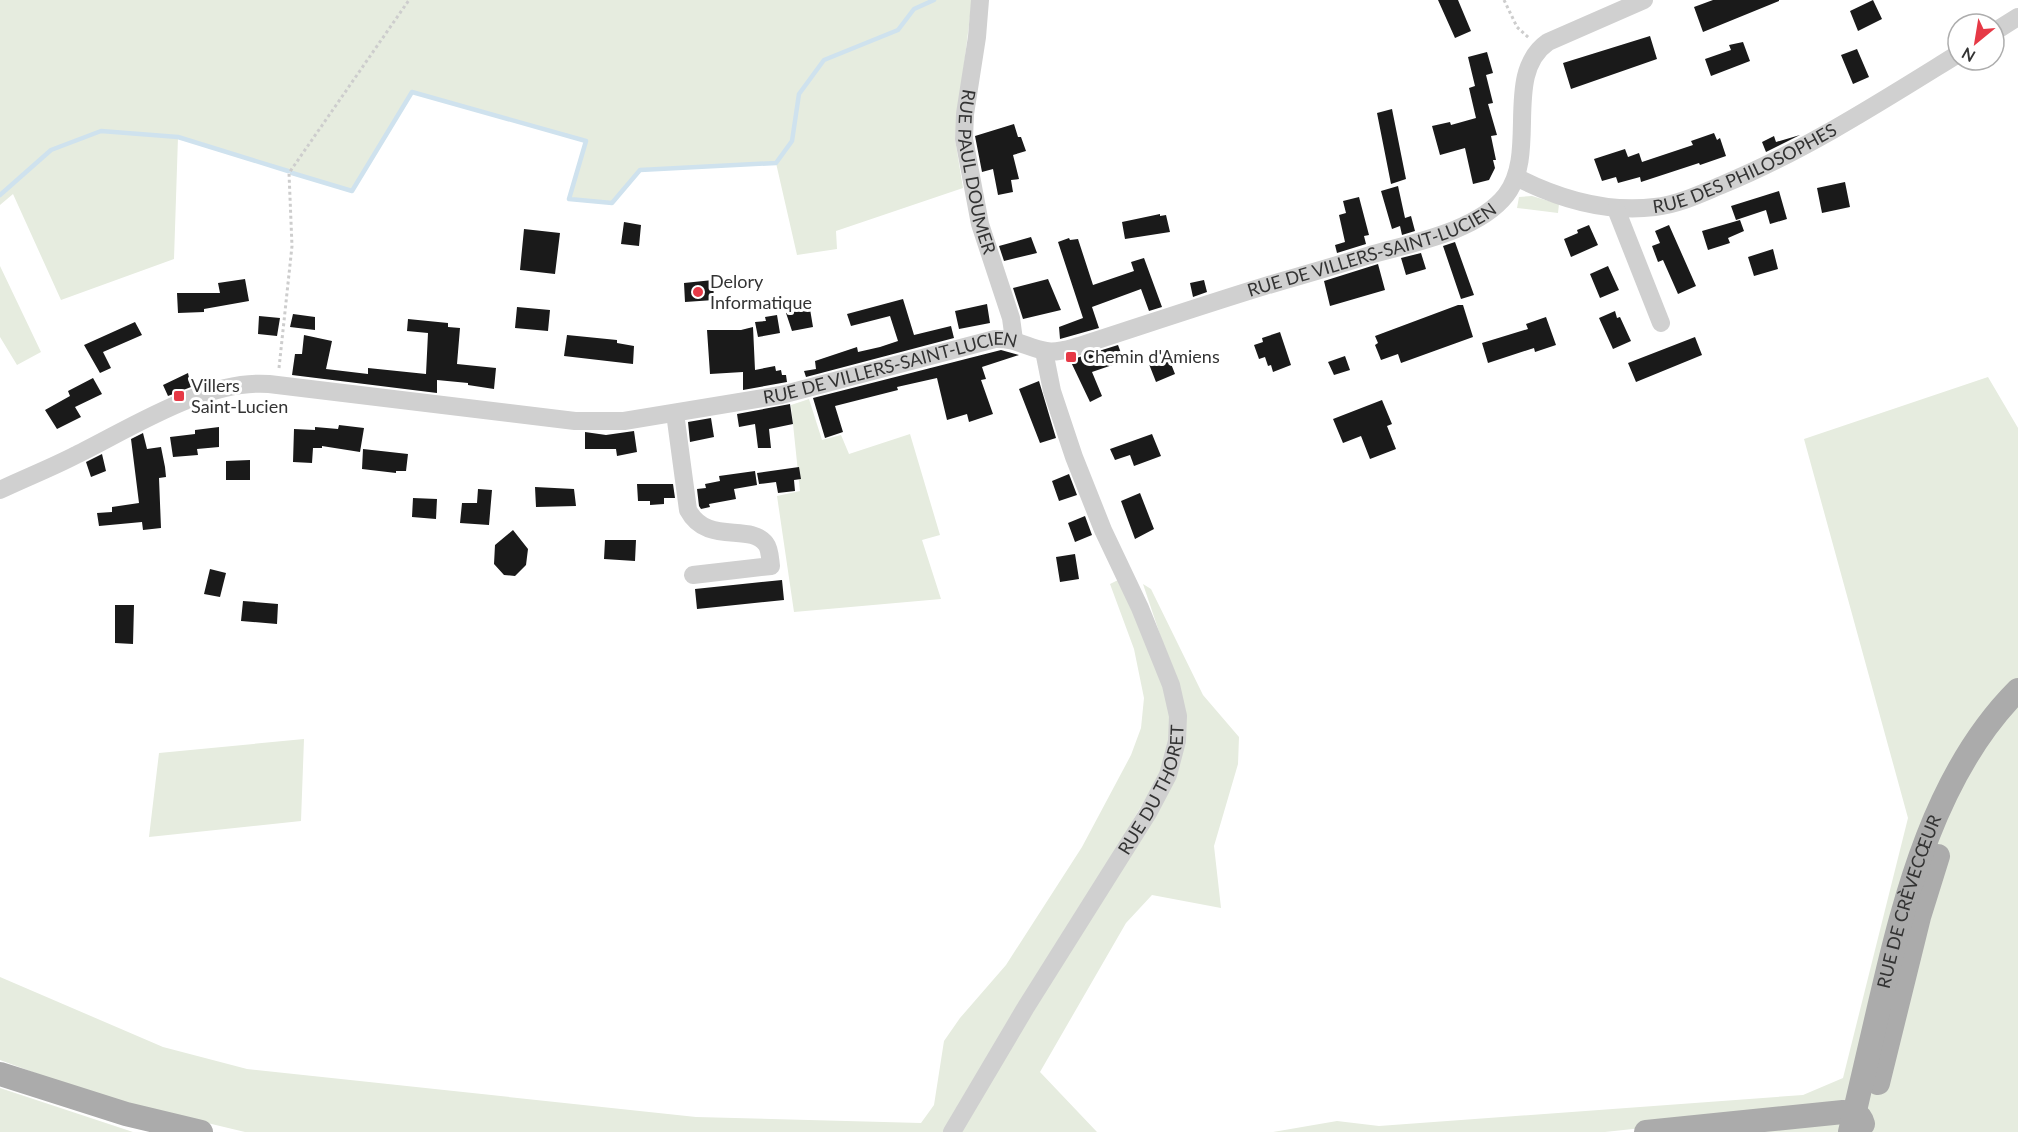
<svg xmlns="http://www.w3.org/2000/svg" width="2018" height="1132" font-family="Lato,sans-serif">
	<rect width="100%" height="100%" fill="#fff"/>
	<path fill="#e6ecdf" d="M0,0H972L955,139L963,188L836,231L837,249L797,255L776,163L640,170L612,203L569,199L586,141L412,92L352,191L178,137L174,259L61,300L13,194L0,205Z
		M1532,196L1559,204L1558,213L1517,208L1519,197Z
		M0,266L41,352L17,365L0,337Z
		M1988,377L2018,428V1132H1712L1815,1122L1831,1125L1836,1107L1605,1132H1273L1337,1121L1379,1126L1803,1095L1843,1078L1908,818L1804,439Z
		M809,399L822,440L841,435L849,454L910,434L940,535L922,540L941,599L794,612L777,496L800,491L791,405Z
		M1122,578C1138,618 1174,692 1172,734C1171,761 1144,800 1131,824C1072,929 1007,1030 944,1132H245L149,1109L65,1084L0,1060V977L163,1047L247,1069L696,1117L921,1123L934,1105L944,1041L960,1018L1006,965L1082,847L1131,755L1141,728L1144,698L1134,649L1110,584Z
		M1143,584L1151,589L1203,695L1239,737L1238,764L1214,846L1221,908L1152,895L1126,923L1040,1072L1097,1132H961L980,1095L1126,860L1186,712Z
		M304,739L301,821L149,837L159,753Z
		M0,1088L133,1132H0Z"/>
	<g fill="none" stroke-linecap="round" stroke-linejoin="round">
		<path stroke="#cfe2ee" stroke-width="4.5" d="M292,173L352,191L412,92L586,141L569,199L612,203L640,170L776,163L792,141L799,94L824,60L898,30L914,9L934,0
			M0,195L51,150L101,131L178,137L288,171"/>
	</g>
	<path fill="#1a1a1a" d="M1438,0H1458L1471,31L1455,38Z
		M1713,0H1779V1L1703,32L1694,7Z
		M1873,0L1882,19L1858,31L1850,11Z
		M1650,36L1657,59L1571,89L1563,63Z
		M1743,42L1750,61L1711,76L1705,59L1731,50L1729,45Z
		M1857,49L1869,77L1853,84L1841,55Z
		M1487,52L1493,73L1486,75L1493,103L1488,104L1497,135L1491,136L1496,160H1493L1495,168L1489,180L1473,184L1465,148L1440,155L1432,126L1450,122L1451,125L1476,118L1469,88L1475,86L1468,57Z
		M1392,109L1406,179L1391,184L1377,113Z
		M1014,124L1018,137H1021L1026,151L1013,155L1019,179L1011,180L1013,192L998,195L993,169L982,172L975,136Z
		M1714,133L1717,140L1720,138L1726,156L1700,165L1699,163L1641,182L1640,177L1618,183L1616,177L1602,181L1594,159L1625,149L1628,157L1639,153L1642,162L1693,145L1691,141Z
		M1800,135L1766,152L1762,142L1774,136L1776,142Z
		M1845,182L1850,207L1822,213L1817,188Z
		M1398,186L1405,218L1411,216L1415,231L1402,235L1400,226L1392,229L1381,191Z
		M1779,191L1787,219L1770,224L1766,210L1736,220L1731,206Z
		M1359,197L1369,235L1364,236L1366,244L1337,253L1335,245L1345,242L1339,215L1346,213L1343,201Z
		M1160,214V216L1166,215L1170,232L1125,239L1122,222Z
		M1740,220L1744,231L1728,238L1730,243L1708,250L1702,231Z
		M624,222L641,225L639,246L621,244Z
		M1589,225L1598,245L1571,257L1564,239L1578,233L1577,230Z
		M1669,225L1696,286L1678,294L1663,260L1658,262L1652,246L1660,243L1655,231Z
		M524,229L560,233L555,274L520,270Z
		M1031,237L1037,253L1004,261L999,246Z
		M1069,238L1070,240L1078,239L1093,285L1134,271L1131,262L1144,258L1162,307L1149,311L1141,289L1092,307L1099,328L1060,339L1059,327L1083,318L1058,242Z
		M1455,242L1474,295L1461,299L1443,246Z
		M1773,249L1778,269L1754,276L1748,257Z
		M1421,253L1426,269L1406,275L1401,258Z
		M1378,264L1385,290L1330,306L1324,281Z
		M1608,266L1619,290L1600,298L1590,274Z
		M245,279L249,301L204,309V312L178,313L177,293H220L218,283Z
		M1048,279L1061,310L1023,319L1013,288Z
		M713,280L714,300L685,302L684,283Z
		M1204,280L1207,292L1193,297L1190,283Z
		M903,299L914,335L951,326L954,338L806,377L804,371L816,369L815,361L857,347L858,352L880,347L898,341L890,316L851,326L847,314Z
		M987,304L990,323L959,329L955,311Z
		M1458,305H1463L1473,337L1401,363L1398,354L1381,360L1375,345L1378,343L1375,336Z
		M517,307L550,310L548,331L515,328Z
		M810,309L813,327L792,331L786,313Z
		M1615,311L1617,318L1620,317L1631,341L1613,349L1599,318Z
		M293,314L315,317V330L290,327Z
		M777,315L780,333L758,337L755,322L766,321L765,317Z
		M259,316L280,318L277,336L258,334Z
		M1546,317L1556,345L1535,352L1534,348L1488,363L1482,343L1528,329L1526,324Z
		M408,319L448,323V327L460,328L457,364L496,368L494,389L468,385V383L437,380V393L292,375L295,354H302L304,335L332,341L326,369L368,374V368L426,374L428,333L407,331Z
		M135,322L142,335L103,352L111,368L100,373L84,345Z
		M753,327L755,370L775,366L776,371L781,370L782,375H786L787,382L743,390V372L710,374L707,330H741Z
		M1280,332L1291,365L1273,372L1271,365L1268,366L1265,357L1259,359L1254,345L1263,342L1262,338Z
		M567,335L617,340V343L634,346L633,364L564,356Z
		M1695,337L1702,355L1636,382L1628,363Z
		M1118,345L1124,361L1092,372L1102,396L1090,402L1070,360Z
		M1001,350L1019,355L982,367L986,379L981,380L993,414L969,422L967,414L947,420L937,378L897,387L898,390L835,406L843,432L825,438L813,398Z
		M1166,351L1175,374L1156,382L1147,359Z
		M1345,356L1350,370L1334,375L1328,362Z
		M188,373L191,387L168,396L163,385Z
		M93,378L102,394L75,407L81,417L57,429L45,410L70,396L68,391Z
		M1039,381L1056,438L1040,443L1019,389Z
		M1382,400L1392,424L1387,426L1396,449L1370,459L1361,436L1343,443L1333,419Z
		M790,404L793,424L769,429L771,448H758L755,424L739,427L737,414Z
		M711,418L714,437L690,442L688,422Z
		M339,425L364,428L360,452L322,446V448H313L312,463L293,462L294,429L315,430V427L338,429Z
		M219,427V447L197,449L198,455L173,457L170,437L195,434V430Z
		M634,431L637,452L617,456L616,449H585V432L606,435Z
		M143,433L147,449L161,447L165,467L166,477L159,478L161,528L143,530L142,522L99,526L97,513L112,512V507L139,503L131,439Z
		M1152,434L1161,456L1134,466L1130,455L1115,460L1110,449Z
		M363,449L408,454L406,471H396V473L362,469Z
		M102,454L106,471L91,477L86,462Z
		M250,460V480H226V461Z
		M799,467L801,479L794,480L795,491L778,493L776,482L759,484L757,473Z
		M755,471L757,485L734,489L736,499L709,504L710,507L701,509L699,506L697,489L706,488L705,484L720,481L719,476Z
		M1069,474L1077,495L1059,501L1052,481Z
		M637,484H673L675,498H664V504L650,505V501H638Z
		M535,487L574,489L576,506L536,507Z
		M478,489L492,490L489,525L460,523L462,503H477Z
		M1140,493L1154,529L1135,539L1121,501Z
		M413,498L437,499L436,519L412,517Z
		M1085,516L1092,535L1075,542L1068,523Z
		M513,530L528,549L526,565L515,576L504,575L494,564L495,545Z
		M605,540H636L635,561L604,559Z
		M1075,554L1079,579L1060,582L1056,557Z
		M210,569L226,573L220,597L204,594Z
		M782,580L784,600L697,609L695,589Z
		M243,601L278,604L277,624L241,621Z
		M115,605H134L133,644L115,643Z"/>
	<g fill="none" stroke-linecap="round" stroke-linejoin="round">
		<path stroke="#cdcdcd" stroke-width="3" stroke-dasharray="3 3" stroke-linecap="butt" d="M1504,0L1517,27L1529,38
			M279,368L292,246L289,173L409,0"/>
		<g stroke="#d0d0d0" stroke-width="18">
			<path id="s1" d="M980,0L977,37L965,114L964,139L980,224L1011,318L1014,340"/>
			<path d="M1994,32L2018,17"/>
			<path id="s2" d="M1516,177C1559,199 1606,213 1655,207C1680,204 1702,193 1724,184C1806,150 1882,101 1958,54"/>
			<path d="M1616,209L1661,323"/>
			<path d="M675,413L688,510C707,546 750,522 766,544C770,549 770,559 771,566L693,575"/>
			<path id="s3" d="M0,490C25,478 51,468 76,455C131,428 206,379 269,384L575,421H624L781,395L995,339C1015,338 1028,348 1046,351C1057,353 1068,349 1079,346C1141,326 1203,305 1265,286C1300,276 1335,266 1370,255C1412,243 1478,231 1506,195C1539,152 1502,74 1548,42L1644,0"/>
			<path id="s4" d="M952,1132L1026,1007L1148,813L1168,775L1177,741L1178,716L1171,685L1140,608L1103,530L1074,457L1052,391L1044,351"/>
		</g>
		<g stroke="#ababab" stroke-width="24">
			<path d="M0,1074L126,1114L201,1132"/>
			<path d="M1878,1083L1919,917L1938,856"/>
			<path d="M1646,1132L1843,1112C1853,1112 1860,1113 1863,1124"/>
			<path id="s5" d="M1850,1132C1860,1089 1870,1046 1880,1003C1905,895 1936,772 2018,690"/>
		</g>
	</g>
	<g fill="#e63946" stroke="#fff" stroke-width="2">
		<circle cx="698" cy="292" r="6"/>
		<rect x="1065" y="351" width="12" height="12" rx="3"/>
		<rect x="173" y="390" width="12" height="12" rx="3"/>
	</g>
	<g text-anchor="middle" stroke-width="6" stroke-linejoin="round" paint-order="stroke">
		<g font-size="18" fill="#333" stroke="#fff">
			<text dy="6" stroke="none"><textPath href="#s2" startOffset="242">RUE DES PHILOSOPHES</textPath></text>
			<text dy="6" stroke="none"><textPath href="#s1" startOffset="174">RUE PAUL DOUMER</textPath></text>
			<text dy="6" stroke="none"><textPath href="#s3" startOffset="1424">RUE DE VILLERS-SAINT-LUCIEN</textPath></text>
			<text dy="6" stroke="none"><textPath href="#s3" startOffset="921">RUE DE VILLERS-SAINT-LUCIEN</textPath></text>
			<text dy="6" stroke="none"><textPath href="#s4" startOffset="398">RUE DU THORET</textPath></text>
			<text dy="6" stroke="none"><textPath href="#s5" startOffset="238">RUE DE CRÈVECŒUR</textPath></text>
		</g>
		<g font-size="18" fill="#333" stroke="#fff" text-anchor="start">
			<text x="710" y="288">Delory<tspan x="710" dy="21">Informatique</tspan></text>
			<text x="1083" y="363">Chemin d'Amiens</text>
			<text x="191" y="392">Villers<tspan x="191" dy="21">Saint-Lucien</tspan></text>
		</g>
	</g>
	<g transform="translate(1976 42) rotate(210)"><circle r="28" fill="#ffffff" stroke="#adadad" stroke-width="1.5"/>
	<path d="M0-4.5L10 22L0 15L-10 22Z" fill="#e63946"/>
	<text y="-9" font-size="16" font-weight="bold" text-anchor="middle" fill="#333333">N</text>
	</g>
</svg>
